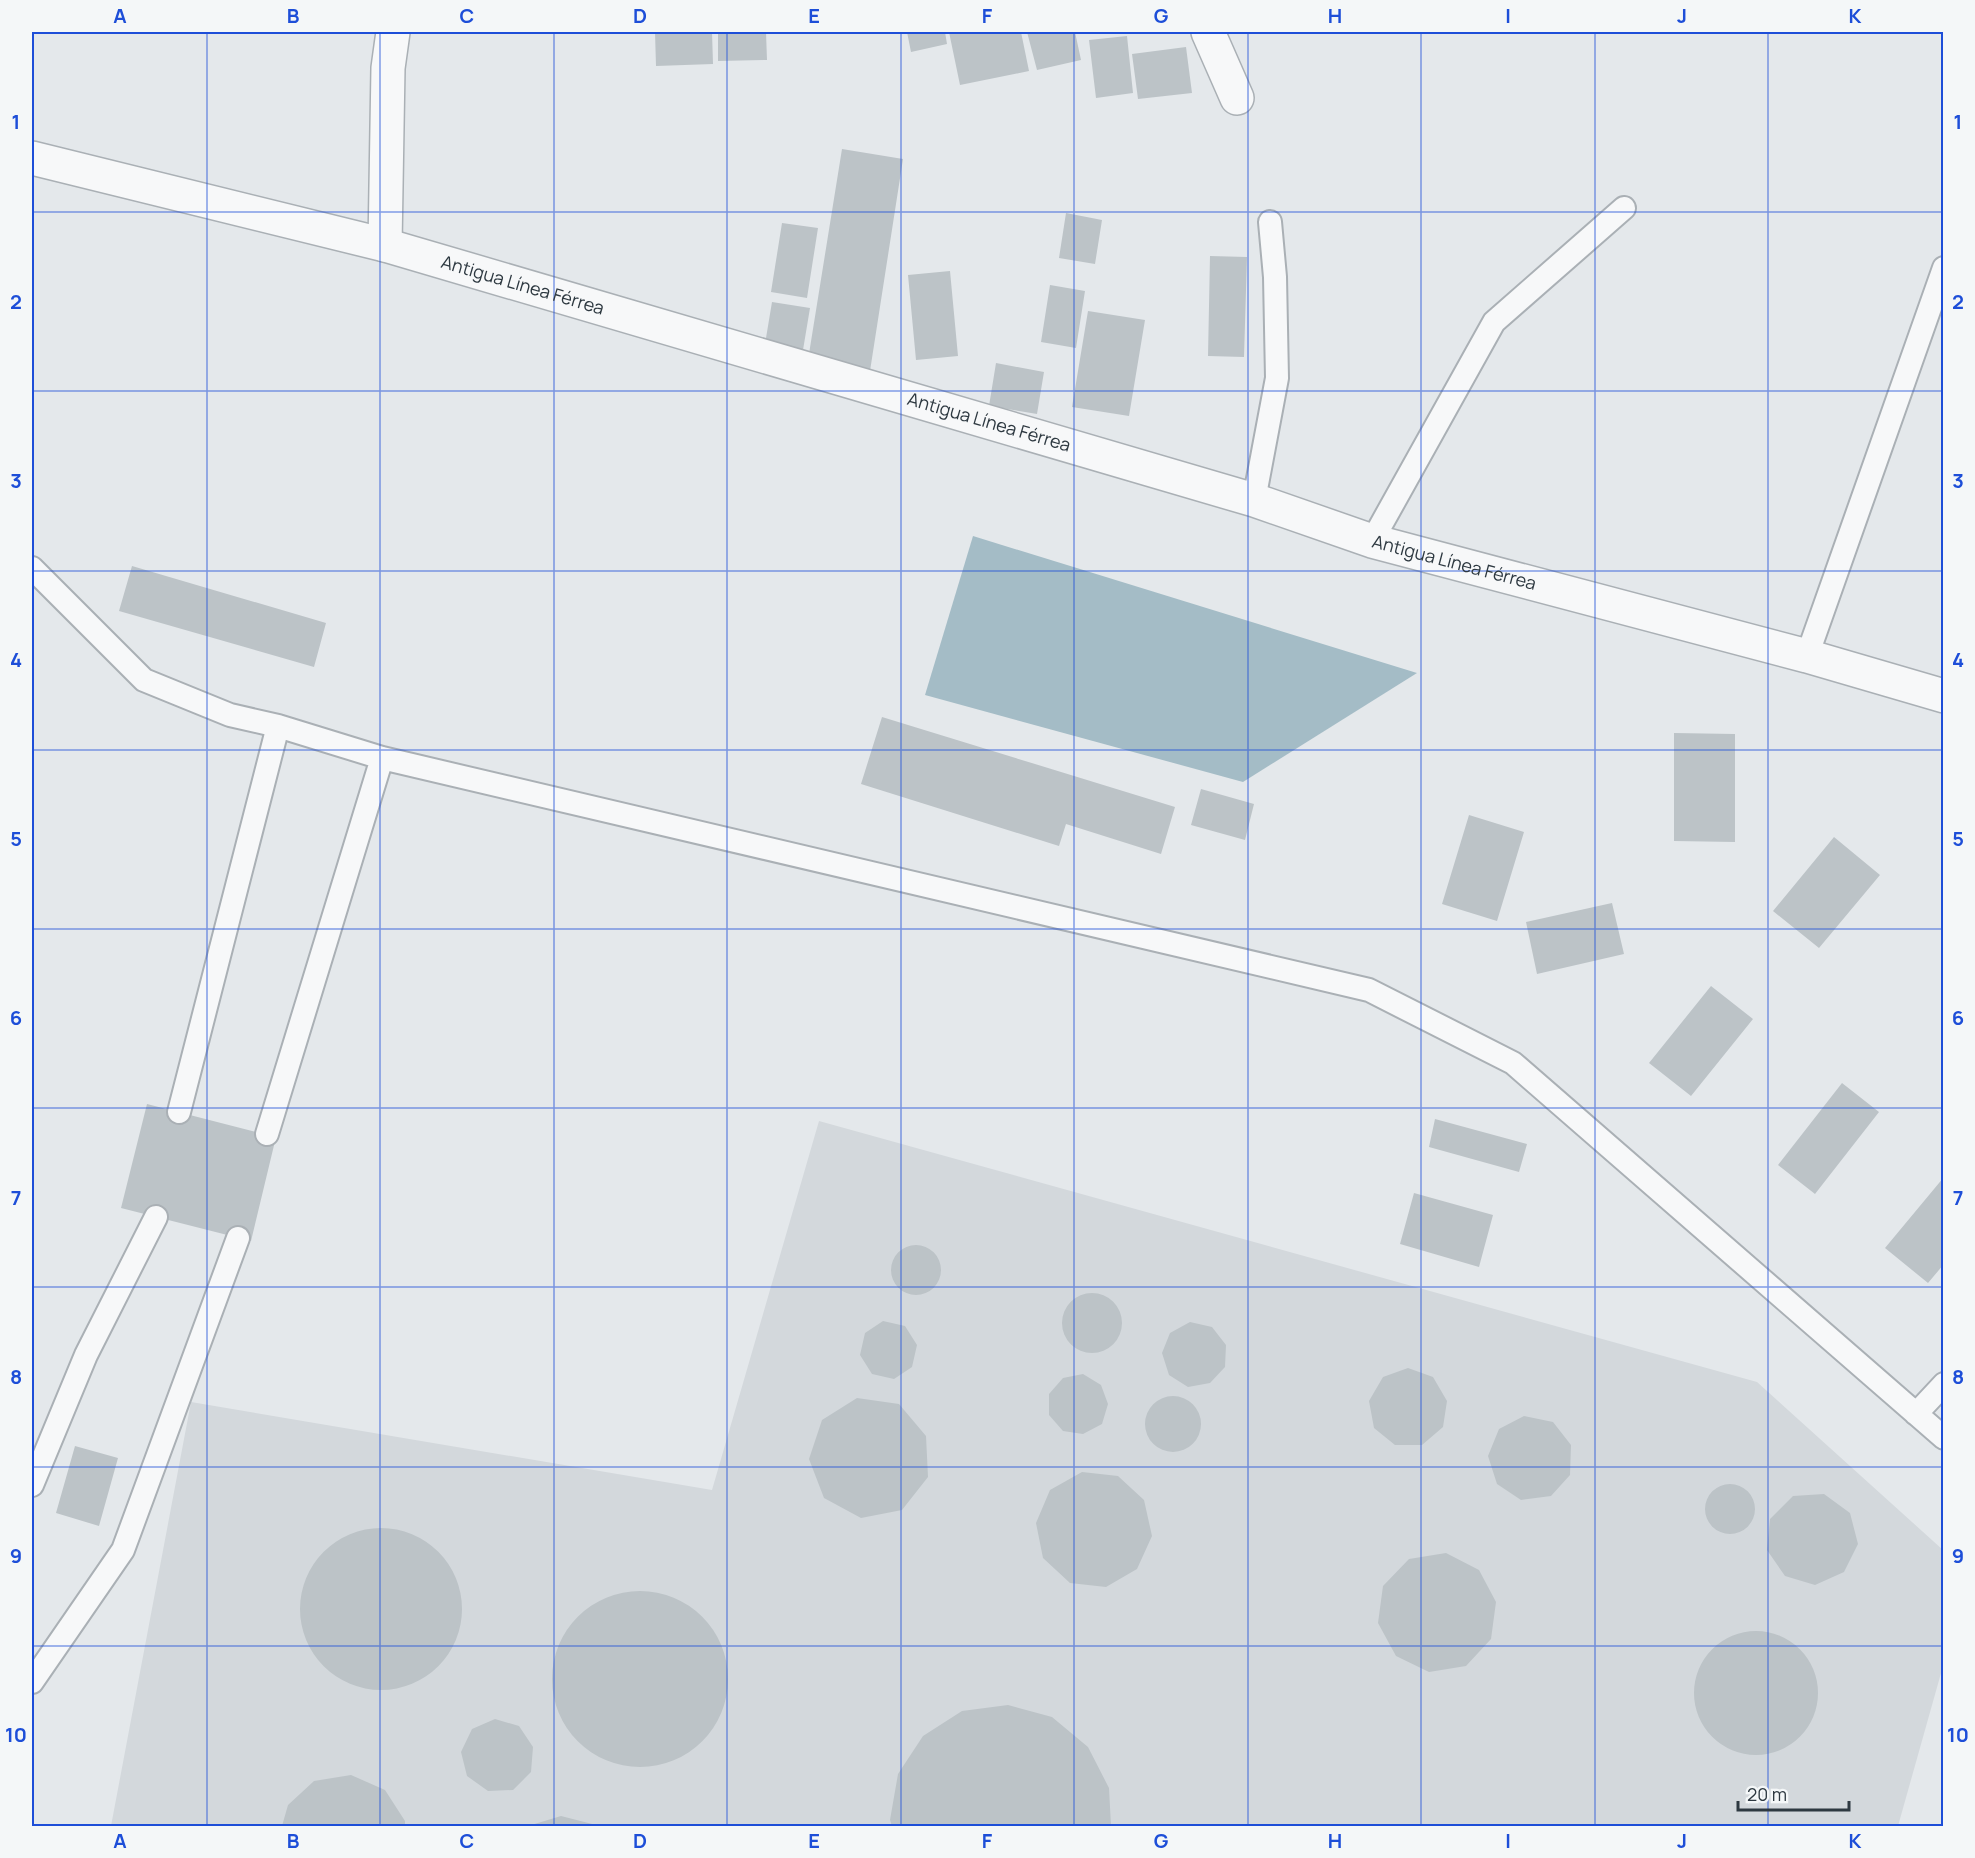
<svg xmlns="http://www.w3.org/2000/svg" width="1975" height="1858" font-family="Manrope,sans-serif">
	<rect width="100%" height="100%" fill="#e4e8eb"/>
	<path fill="#d3d8dc" d="M819,1121L1757,1382L1943,1550V1666L1898,1826H111L191,1402L712,1490Z"/>
	<path fill="#a4bcc6" d="M973,536L1417,673L1243,782L925,695Z"/>
	<path fill="#bcc3c7" d="M655,32H712L713,64L656,66Z
		M718,32H766L767,60L718,61Z
		M907,32H945L947,44L911,52Z
		M949,32H1021L1029,71L960,85Z
		M1027,32H1075L1081,60L1037,70Z
		M1127,36L1133,93L1096,98L1089,40Z
		M1186,47L1192,93L1138,99L1132,54Z
		M842,149L903,159L870,371L808,360Z
		M1066,213L1102,220L1095,264L1059,258Z
		M782,223L818,228L807,298L771,292Z
		M1210,256L1247,257L1244,357L1208,356Z
		M950,271L958,356L916,360L908,275Z
		M1050,285L1085,291L1076,348L1041,342Z
		M772,302L810,308L803,350L765,344Z
		M1088,311L1145,320L1129,416L1072,407Z
		M996,363L1044,372L1037,414L989,406Z
		M132,566L326,623L314,667L119,611Z
		M882,717L1175,807L1161,854L1066,824L1059,846L861,784Z
		M1674,733L1735,734V842L1674,841Z
		M1201,789L1254,804L1245,840L1191,825Z
		M1469,815L1524,832L1497,921L1442,904Z
		M1834,837L1880,875L1819,948L1773,911Z
		M1612,903L1624,954L1537,974L1526,922Z
		M1711,986L1753,1019L1691,1096L1649,1063Z
		M1842,1083L1879,1112L1815,1194L1778,1165Z
		M147,1104L276,1137L251,1241L121,1208Z
		M1435,1119L1527,1144L1519,1172L1429,1147Z
		M1944,1177V1264L1928,1283L1885,1248Z
		M1414,1193L1493,1215L1479,1267L1400,1244Z
		M891 1270a25 25 0 1 1 50 0a25 25 0 1 1-50 0Z
		M1062 1323a30 30 0 1 1 60 0a30 30 0 1 1-60 0Z
		M883,1321L905,1326L917,1345L912,1367L894,1379L872,1374L860,1355L865,1333Z
		M1190,1322L1212,1327L1226,1345L1225,1367L1210,1383L1188,1387L1169,1375L1162,1353L1170,1333Z
		M1408,1368L1433,1377L1447,1401L1443,1427L1422,1445H1395L1374,1428L1369,1401L1383,1377Z
		M1083,1374L1101,1385L1108,1404L1102,1424L1083,1434L1063,1431L1049,1415V1394L1063,1378Z
		M1145 1424a28 28 0 1 1 56 0a28 28 0 1 1-56 0Z
		M857,1398L899,1404L926,1436L928,1477L902,1510L861,1518L824,1498L809,1459L822,1420Z
		M1524,1416L1553,1422L1571,1445L1570,1475L1551,1496L1521,1500L1497,1484L1488,1456L1499,1429Z
		M75,1446L118,1458L99,1526L56,1513Z
		M1082,1472L1118,1476L1144,1500L1152,1536L1137,1569L1106,1587L1070,1583L1043,1558L1036,1523L1050,1490Z
		M1705 1509a25 25 0 1 1 50 0a25 25 0 1 1-50 0Z
		M1824,1494L1850,1513L1858,1544L1844,1572L1815,1585L1785,1576L1767,1550L1770,1519L1793,1496Z
		M300 1609a81 81 0 1 1 162 0a81 81 0 1 1-162 0Z
		M1446,1553L1479,1570L1496,1602L1491,1639L1466,1666L1429,1672L1396,1656L1378,1623L1383,1586L1409,1559Z
		M552 1679a88 88 0 1 1 176 0a88 88 0 1 1-176 0Z
		M1694 1693a62 62 0 1 1 124 0a62 62 0 1 1-124 0Z
		M1008,1705L1052,1717L1088,1747L1109,1788L1111,1826H892L890,1820L898,1774L923,1736L962,1711Z
		M495,1719L519,1726L533,1747L531,1772L513,1790L488,1791L467,1776L461,1752L472,1729Z
		M351,1775L385,1790L405,1821V1826H282L288,1805L314,1781Z
		M561,1816L600,1826H528Z"/>
	<g fill="none" stroke-linecap="round" stroke-linejoin="round">
		<defs>
			<path id="service" d="M1254,500L1277,378L1275,277L1270,222
				M1372,541L1494,322L1624,208
				M32,568L144,680L230,715L278,726L382,758L1369,990L1513,1063L1944,1438
				M1807,656L1944,268
				M179,1112L278,726
				M267,1134L382,758
				M1916,1414L1944,1384
				M32,1485L86,1355L156,1217
				M32,1682L123,1550L238,1238"/>
			<g id="minor">
				<path d="M1208,32L1237,98"/>
				<path id="s1" d="M32,158L385,245L1254,500L1372,541L1807,656L1944,696"/>
				<path d="M385,245L388,68L393,32"/>
			</g>
		</defs>
		<use href="#service" stroke="#aab0b5" stroke-width="26"/>
		<use href="#minor" stroke="#aab0b5" stroke-width="36"/>
		<use href="#service" stroke="#f7f8f9" stroke-width="22"/>
		<use href="#minor" stroke="#f7f8f9" stroke-width="33"/>
	</g>
	<path fill="none" stroke="#1d4ed8" stroke-width="1.5" stroke-opacity="0.55" d="M207,32V1826M380,32V1826M554,32V1826M727,32V1826M901,32V1826M1074,32V1826M1248,32V1826M1421,32V1826M1595,32V1826M1768,32V1826M32,212H1944M32,391H1944M32,571H1944M32,750H1944M32,929H1944M32,1108H1944M32,1287H1944M32,1467H1944M32,1646H1944"/>
	<g text-anchor="middle" stroke-width="6" stroke-linejoin="round" paint-order="stroke">
		<g font-size="18" fill="#2e3941" stroke="#f4f7f8">
			<text dy="6" stroke="none"><textPath href="#s1" startOffset="507">Antigua Línea Férrea</textPath></text>
			<text dy="6" stroke="none"><textPath href="#s1" startOffset="993">Antigua Línea Férrea</textPath></text>
			<text dy="6" stroke="none"><textPath href="#s1" startOffset="1479">Antigua Línea Férrea</textPath></text>
		</g>
	</g>
	<rect width="1975" height="1858" fill="none" stroke="#f4f7f8" stroke-width="66"/>
	<path d="M1738 1801v9h111v-9" fill="none" stroke="#2e3941" stroke-width="3"/>
	<text x="1747" y="1801" font-size="18" fill="#2e3941" stroke="#f4f7f8" stroke-width="4.5" paint-order="stroke">20 m</text>
	<rect x="33" y="33" width="1909" height="1792" fill="none" stroke="#1d4ed8" stroke-width="2"/>
	<g font-size="20" text-anchor="middle" font-weight="bold" fill="#1d4ed8">
		<text x="120" y="23">A</text>
		<text x="293" y="23">B</text>
		<text x="467" y="23">C</text>
		<text x="640" y="23">D</text>
		<text x="814" y="23">E</text>
		<text x="987" y="23">F</text>
		<text x="1161" y="23">G</text>
		<text x="1335" y="23">H</text>
		<text x="1508" y="23">I</text>
		<text x="1682" y="23">J</text>
		<text x="1855" y="23">K</text>
		<text x="16" y="129">1</text>
		<text x="1958" y="129">1</text>
		<text x="16" y="309">2</text>
		<text x="1958" y="309">2</text>
		<text x="16" y="488">3</text>
		<text x="1958" y="488">3</text>
		<text x="16" y="667">4</text>
		<text x="1958" y="667">4</text>
		<text x="16" y="846">5</text>
		<text x="1958" y="846">5</text>
		<text x="16" y="1025">6</text>
		<text x="1958" y="1025">6</text>
		<text x="16" y="1205">7</text>
		<text x="1958" y="1205">7</text>
		<text x="16" y="1384">8</text>
		<text x="1958" y="1384">8</text>
		<text x="16" y="1563">9</text>
		<text x="1958" y="1563">9</text>
		<text x="16" y="1742">10</text>
		<text x="1958" y="1742">10</text>
		<text x="120" y="1848">A</text>
		<text x="293" y="1848">B</text>
		<text x="467" y="1848">C</text>
		<text x="640" y="1848">D</text>
		<text x="814" y="1848">E</text>
		<text x="987" y="1848">F</text>
		<text x="1161" y="1848">G</text>
		<text x="1335" y="1848">H</text>
		<text x="1508" y="1848">I</text>
		<text x="1682" y="1848">J</text>
		<text x="1855" y="1848">K</text>
	</g>
</svg>
